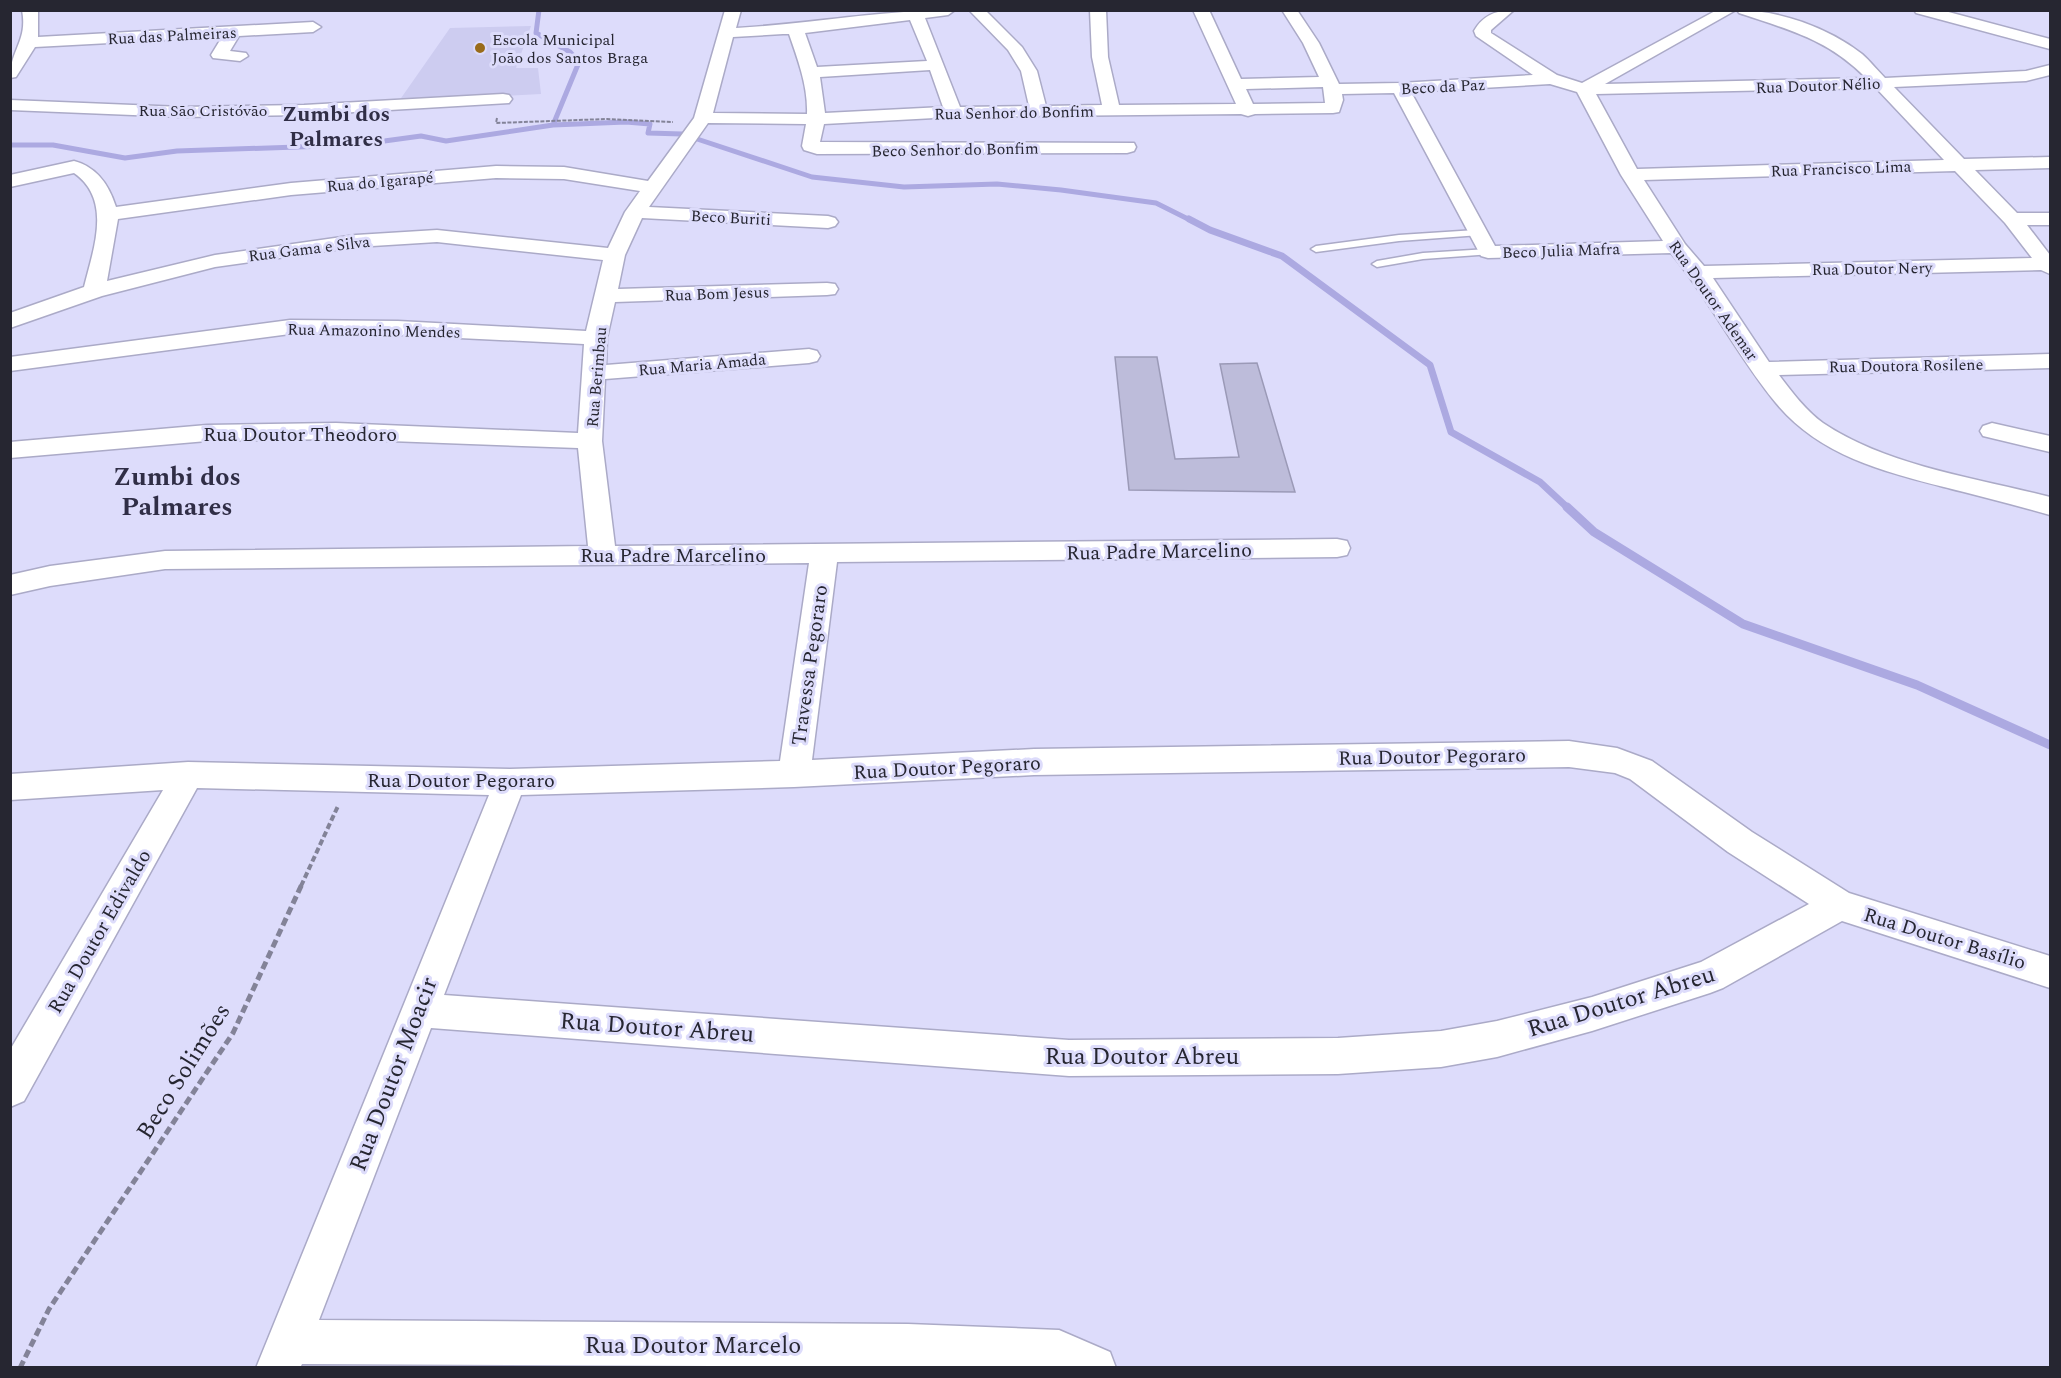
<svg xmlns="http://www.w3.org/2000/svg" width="2061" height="1378" font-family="Spectral,serif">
	<rect width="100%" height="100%" fill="#dddcfb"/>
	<path fill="#cdccf0" d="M531,26L516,68H538L541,94L399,101L450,28Z"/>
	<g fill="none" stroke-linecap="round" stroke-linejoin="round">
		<path stroke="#aca9e1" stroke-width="5" d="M539,10L536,33L570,52L579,62L553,125
			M10,145H53L125,158L177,151L355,145L421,136L446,141L553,125L626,122L650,124L648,133L682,134L812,177L904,187L997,184L1061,190L1156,203L1192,221"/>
		<path stroke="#aca9e1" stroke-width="7" d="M1189,219L1210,230L1282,256L1430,365L1451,432L1540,482L1569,509"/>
		<path stroke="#aca9e1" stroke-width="9" d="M1567,507L1594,532L1743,624L1917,685L2050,745"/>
	</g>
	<path fill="#bdbcda" stroke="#9b9ab7" stroke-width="1.5" d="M1115,357H1157L1175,459L1239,457L1220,364L1257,363L1295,492L1129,490Z"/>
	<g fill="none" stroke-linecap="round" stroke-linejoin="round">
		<defs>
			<path id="lane" d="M1476,230L1480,231V235L1399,241L1316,252L1311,249L1316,246L1399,235Z
				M1488,249L1493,252L1492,254L1423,259L1377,267L1372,264L1377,261L1423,253Z"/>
			<path id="street" d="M22,10H38V37L313,22L321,27L313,32L239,36L230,51L246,53L248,56L240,61L213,58L211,55L222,37L35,47L16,77L10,78C10,50 28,41 22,10Z
				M725,10H741L736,28C809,24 882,10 955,10L948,15L925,18L960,107L1029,106L1021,71L1008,50L969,10H985L1022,47L1037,71L1046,106L1102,105L1092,57L1090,10H1106L1108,57L1119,105L1236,104L1193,10H1209L1241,79L1319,77L1303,43L1282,10H1297L1319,43L1339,84L1400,83L1533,75L1476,36L1474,31C1483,15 1497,10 1514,10L1491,30V33L1557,75L1582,83L1717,10H1736L1605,84L1866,78C1828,39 1789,30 1739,13L1737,10C1779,10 1829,28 1862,54C1870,61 1877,70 1885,78L2026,71L2050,65V75L2026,81L1894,87L1964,159L2050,157V168L1975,170L2017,213H2050V225H2027L2050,255V274L2041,270L1713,278L1769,362L2050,354V368L1779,375C1792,392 1806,411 1823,423C1887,466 1976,478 2050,497V515C2015,505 1979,496 1944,487C1882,471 1819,455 1776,403C1737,356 1710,300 1671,253L1488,258L1481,256L1394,93L1342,94L1343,100L1339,112L1333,113L1255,114L1248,116L1241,114L953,117L824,124L820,142L1134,143L1136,147L1134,151L1127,153L817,154L804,150L802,146L806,124L708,123L649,207L828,216L835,218L838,222L835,226L828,228L642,218L625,255L618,289L827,283L835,284L838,289L835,294L827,295L615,302L607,338L606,365L809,349L817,351L820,356L817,361L809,363L605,379L602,441L615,546L1337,539L1347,541L1350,548L1347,555L1337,557L837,562L812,760L1034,749L1569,741L1617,748L1652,761L1752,832L1849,893L2050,956V988L1842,921L1723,988L1710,993L1592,1031L1497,1057L1441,1067L1338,1074L1069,1076L431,1028L319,1320L908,1324L1059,1330L1110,1352L1116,1368L302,1364L300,1368H256L489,795L197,788L24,1101L10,1107V1050L163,790L10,800V774L188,762L510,769L780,761L809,563L165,569L50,586L10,595V575L50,566L165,551L588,546L578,448L336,439L207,441L10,458V442L207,425L336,423L578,433L584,344L398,335L290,334L10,371V357L290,320L398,321L586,331L603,260L437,242L356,247L215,267L102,296L10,328V313L84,287C93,250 113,200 74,173L10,187V175L74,161C97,167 109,185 116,207L291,183L496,166L564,167L648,181L694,118ZM910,20L927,61L817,67L805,33ZM783,34H789C798,60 808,86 807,114L713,113L733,37ZM930,70L943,107L825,113L820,77ZM1550,84L1577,92L1621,175L1663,241L1495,246L1411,92ZM1323,87L1325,103L1253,104L1246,89ZM1876,88L1944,160L1637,169L1596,94ZM1955,171L2005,223L2032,258L1704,266L1685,244L1644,180ZM496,178L564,179L640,191L625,212L608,248L437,230L356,235L215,255L107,281L118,219L291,195ZM1569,767L1615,773L1630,779L1728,852L1809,904L1701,962L1592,997L1497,1021L1441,1031L1338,1038L1069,1040L444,995L521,795L794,787L1034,775Z
				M1914,10H1941L2050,39V49L1916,13Z
				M503,94L509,95L512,99L509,103L304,115L182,117L10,110V100L182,107L304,105Z
				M1992,423L2050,436V452L1983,436L1980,431L1983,426Z"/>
		</defs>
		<use href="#lane" stroke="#abaac7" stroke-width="3"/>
		<use href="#street" stroke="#abaac7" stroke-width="3"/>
		<path stroke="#838398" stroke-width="2" stroke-dasharray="4 1.5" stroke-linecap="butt" d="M497,118L496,123L607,119L673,122"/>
		<path stroke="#838398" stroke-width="4" stroke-dasharray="6 3" stroke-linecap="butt" d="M301,886L338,806"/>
		<path stroke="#838398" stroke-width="5" stroke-dasharray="8 4" stroke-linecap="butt" d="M20,1368L49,1309L233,1033L302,884"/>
		<use href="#lane" fill="#fff" fill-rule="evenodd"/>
		<use href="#street" fill="#fff" fill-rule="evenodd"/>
	</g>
	<circle fill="#996b1a" stroke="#dddcfb" stroke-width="2" cx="480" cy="48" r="6"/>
	<g text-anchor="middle" stroke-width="6" stroke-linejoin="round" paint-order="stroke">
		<g font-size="16" fill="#262631" stroke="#dddcfb">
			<text transform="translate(172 35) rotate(-3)" y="6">Rua das Palmeiras</text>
			<text transform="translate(1818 85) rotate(-2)" y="6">Rua Doutor Nélio</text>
			<text transform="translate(1443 86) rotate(-3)" y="6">Beco da Paz</text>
			<text x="203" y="116">Rua São Cristóvão</text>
			<text transform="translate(1014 112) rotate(-1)" y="6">Rua Senhor do Bonfim</text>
			<text transform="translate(955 149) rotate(-1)" y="6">Beco Senhor do Bonfim</text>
			<text transform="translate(1841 168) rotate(-2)" y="6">Rua Francisco Lima</text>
			<text transform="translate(380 181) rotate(-5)" y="6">Rua do Igarapé</text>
			<text transform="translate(731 217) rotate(3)" y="6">Beco Buriti</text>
			<text transform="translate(309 248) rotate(-7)" y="6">Rua Gama e Silva</text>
			<text transform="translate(1561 250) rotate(-2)" y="6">Beco Julia Mafra</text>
			<text transform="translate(1872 268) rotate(-1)" y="6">Rua Doutor Nery</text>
			<text transform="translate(717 293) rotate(-2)" y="6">Rua Bom Jesus</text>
			<text transform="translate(1714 300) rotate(55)" y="6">Rua Doutor Ademar</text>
			<text transform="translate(374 330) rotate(1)" y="6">Rua Amazonino Mendes</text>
			<text transform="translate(702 364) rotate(-5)" y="6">Rua Maria Amada</text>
			<text transform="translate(1906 365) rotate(-1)" y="6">Rua Doutora Rosilene</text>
			<text transform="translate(596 377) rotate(-85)" y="6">Rua Berimbau</text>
		</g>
		<g font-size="16" fill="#262631" stroke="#dddcfb" text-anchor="start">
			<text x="492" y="45">Escola Municipal<tspan x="492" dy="18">João dos Santos Braga</tspan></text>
		</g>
		<g font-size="20" fill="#262631" stroke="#dddcfb">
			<text x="300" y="441">Rua Doutor Theodoro</text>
			<text transform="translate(1159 551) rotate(-1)" y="7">Rua Padre Marcelino</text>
			<text x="673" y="562">Rua Padre Marcelino</text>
			<text transform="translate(809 665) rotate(-82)" y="7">Travessa Pegoraro</text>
			<text transform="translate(1432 756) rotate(-1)" y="7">Rua Doutor Pegoraro</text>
			<text transform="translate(947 767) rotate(-3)" y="7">Rua Doutor Pegoraro</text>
			<text x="461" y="787">Rua Doutor Pegoraro</text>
			<text transform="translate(99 931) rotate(-60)" y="7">Rua Doutor Edivaldo</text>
			<text transform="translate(1945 938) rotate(17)" y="7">Rua Doutor Basílio</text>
		</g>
		<g font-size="22" font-weight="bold" fill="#302e46" stroke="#dddcfb">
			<text x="336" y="121">Zumbi dos<tspan x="336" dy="25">Palmares</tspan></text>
		</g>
		<g font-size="24" fill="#262631" stroke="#dddcfb">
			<text transform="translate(1621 1001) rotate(-17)" y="8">Rua Doutor Abreu</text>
			<text transform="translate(657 1027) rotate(4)" y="8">Rua Doutor Abreu</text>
			<text x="1142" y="1064">Rua Doutor Abreu</text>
			<text transform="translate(183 1071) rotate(-58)" y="8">Beco Solimões</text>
			<text transform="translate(393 1074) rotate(-69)" y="8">Rua Doutor Moacir</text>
			<text x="693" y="1353">Rua Doutor Marcelo</text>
		</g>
		<g font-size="26" font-weight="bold" fill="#302e46" stroke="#dddcfb">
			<text x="177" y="485">Zumbi dos<tspan x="177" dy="30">Palmares</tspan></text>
		</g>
	</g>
	<rect width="2061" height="1378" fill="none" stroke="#262631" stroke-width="24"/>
</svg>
